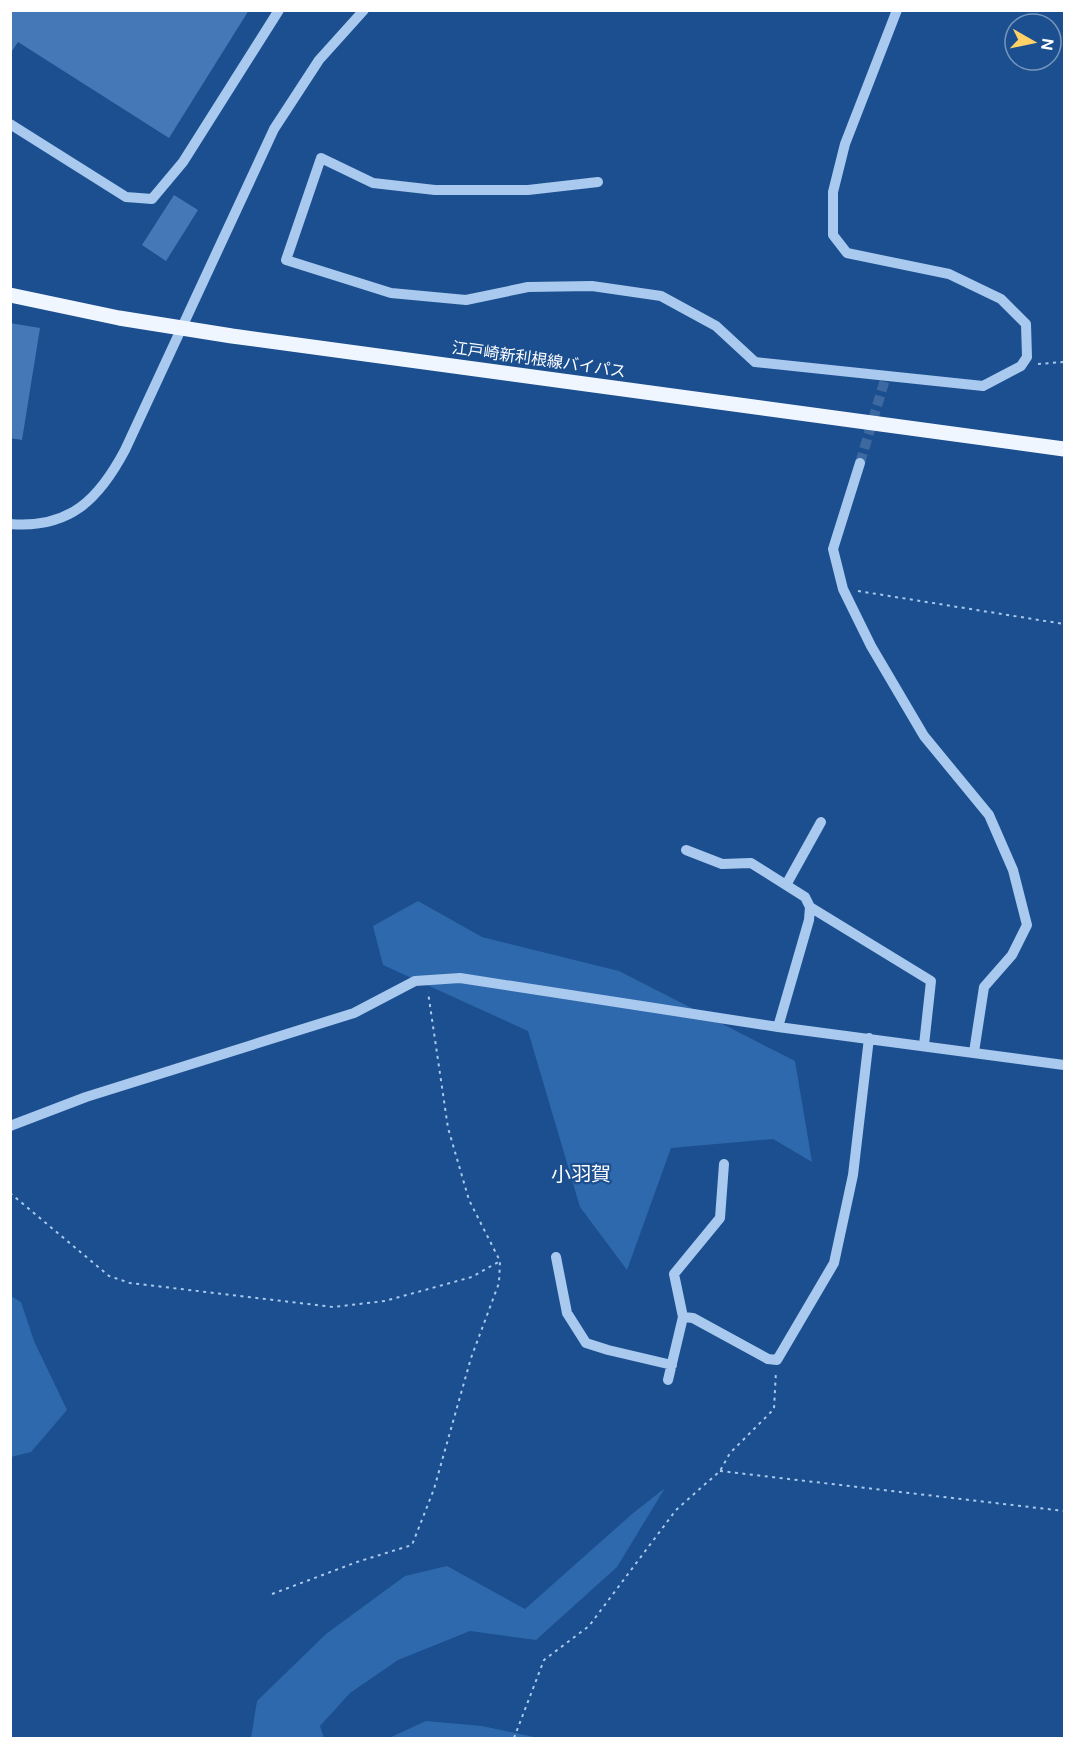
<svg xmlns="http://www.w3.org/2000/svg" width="1075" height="1749" font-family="'DM Sans','Noto Sans JP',sans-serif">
	<rect width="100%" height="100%" fill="#1b4f8f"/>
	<path fill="#2e69ad" d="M418,901L482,937L619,971L795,1061L812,1162L773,1139L671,1148L627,1270L580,1207L528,1031L383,965L373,926Z
		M11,1296L21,1302L34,1341L67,1410L31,1452L11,1457Z
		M665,1488L617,1567L536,1640L470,1631L398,1660L350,1693L320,1726L324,1738H251L257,1701L326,1634L405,1576L447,1566L525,1609L632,1514Z
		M426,1721L482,1726L539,1738H389Z"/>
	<path fill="#4478b7" d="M10,10H249L169,138L18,42L10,54Z
		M174,195L198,210L166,261L142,245Z
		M10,323L40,328L22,440L10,438Z"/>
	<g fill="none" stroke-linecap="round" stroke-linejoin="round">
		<path stroke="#3d69a0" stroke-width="10" stroke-dasharray="10 5" stroke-linecap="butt" d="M860,463L886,376"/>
		<path stroke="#a9c9ee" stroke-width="2" stroke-dasharray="3 4.5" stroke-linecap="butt" d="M1038,364L1064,362
			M858,591L1064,624
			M10,1193L109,1276L130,1283L333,1307L385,1301L472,1277L500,1261
			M720,1471L1064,1511
			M272,1594L357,1562L412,1545L434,1489L471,1358L499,1283L500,1261L469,1200L448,1128L428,992
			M514,1738L544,1660L589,1626L676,1510L720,1471L730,1453L774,1409L776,1371
			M1030,1738H1036"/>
		<path stroke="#a9c9ee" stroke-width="10" d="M10,124L126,197L152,199L183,162L279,10
			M598,182L528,190H435L373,183L321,158L286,260L391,293L466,300L528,287L592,286L661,296L716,326L755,362L983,386L1021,366L1027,357L1026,324L1001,299L949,274L847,253L833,235V192L845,144L897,10
			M860,463L833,549L843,589L871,646L924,736L989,815L1013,870L1027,925L1012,955L984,987L974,1052
			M10,524C70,529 99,499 125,450L274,129L319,60L364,10
			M686,850L722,864L751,863L805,897L810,907L809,920L778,1027
			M786,885L821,822
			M810,907L931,981L924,1045
			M10,1126L86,1097L354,1013L415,981L460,978L778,1027L1064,1065
			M556,1257L567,1313L586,1343L608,1350L672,1365
			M683,1317L674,1274L720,1218L724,1164
			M668,1380L683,1317L693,1318L768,1359L777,1360L834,1263L853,1175L869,1038"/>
		<path stroke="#f0f6ff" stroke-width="15" d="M10,295L119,318L232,336L1064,449"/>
	</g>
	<g text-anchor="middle" stroke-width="4.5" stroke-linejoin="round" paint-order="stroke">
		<g font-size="16" fill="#fff" stroke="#1b4f8f">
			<text transform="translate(539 359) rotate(8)" y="6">江戸崎新利根線バイパス</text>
		</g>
		<g font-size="20" fill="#fff" stroke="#1b4f8f">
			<text x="581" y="1181">小羽賀</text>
		</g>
	</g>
	<rect width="1075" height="1749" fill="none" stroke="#ffffff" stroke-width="24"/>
	<g transform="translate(1033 42) rotate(99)"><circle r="28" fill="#1b4f8f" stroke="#7695bc" stroke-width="1.5"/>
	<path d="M0-4.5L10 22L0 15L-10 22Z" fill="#ffd166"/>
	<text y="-9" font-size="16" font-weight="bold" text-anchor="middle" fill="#ffffff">N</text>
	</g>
</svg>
